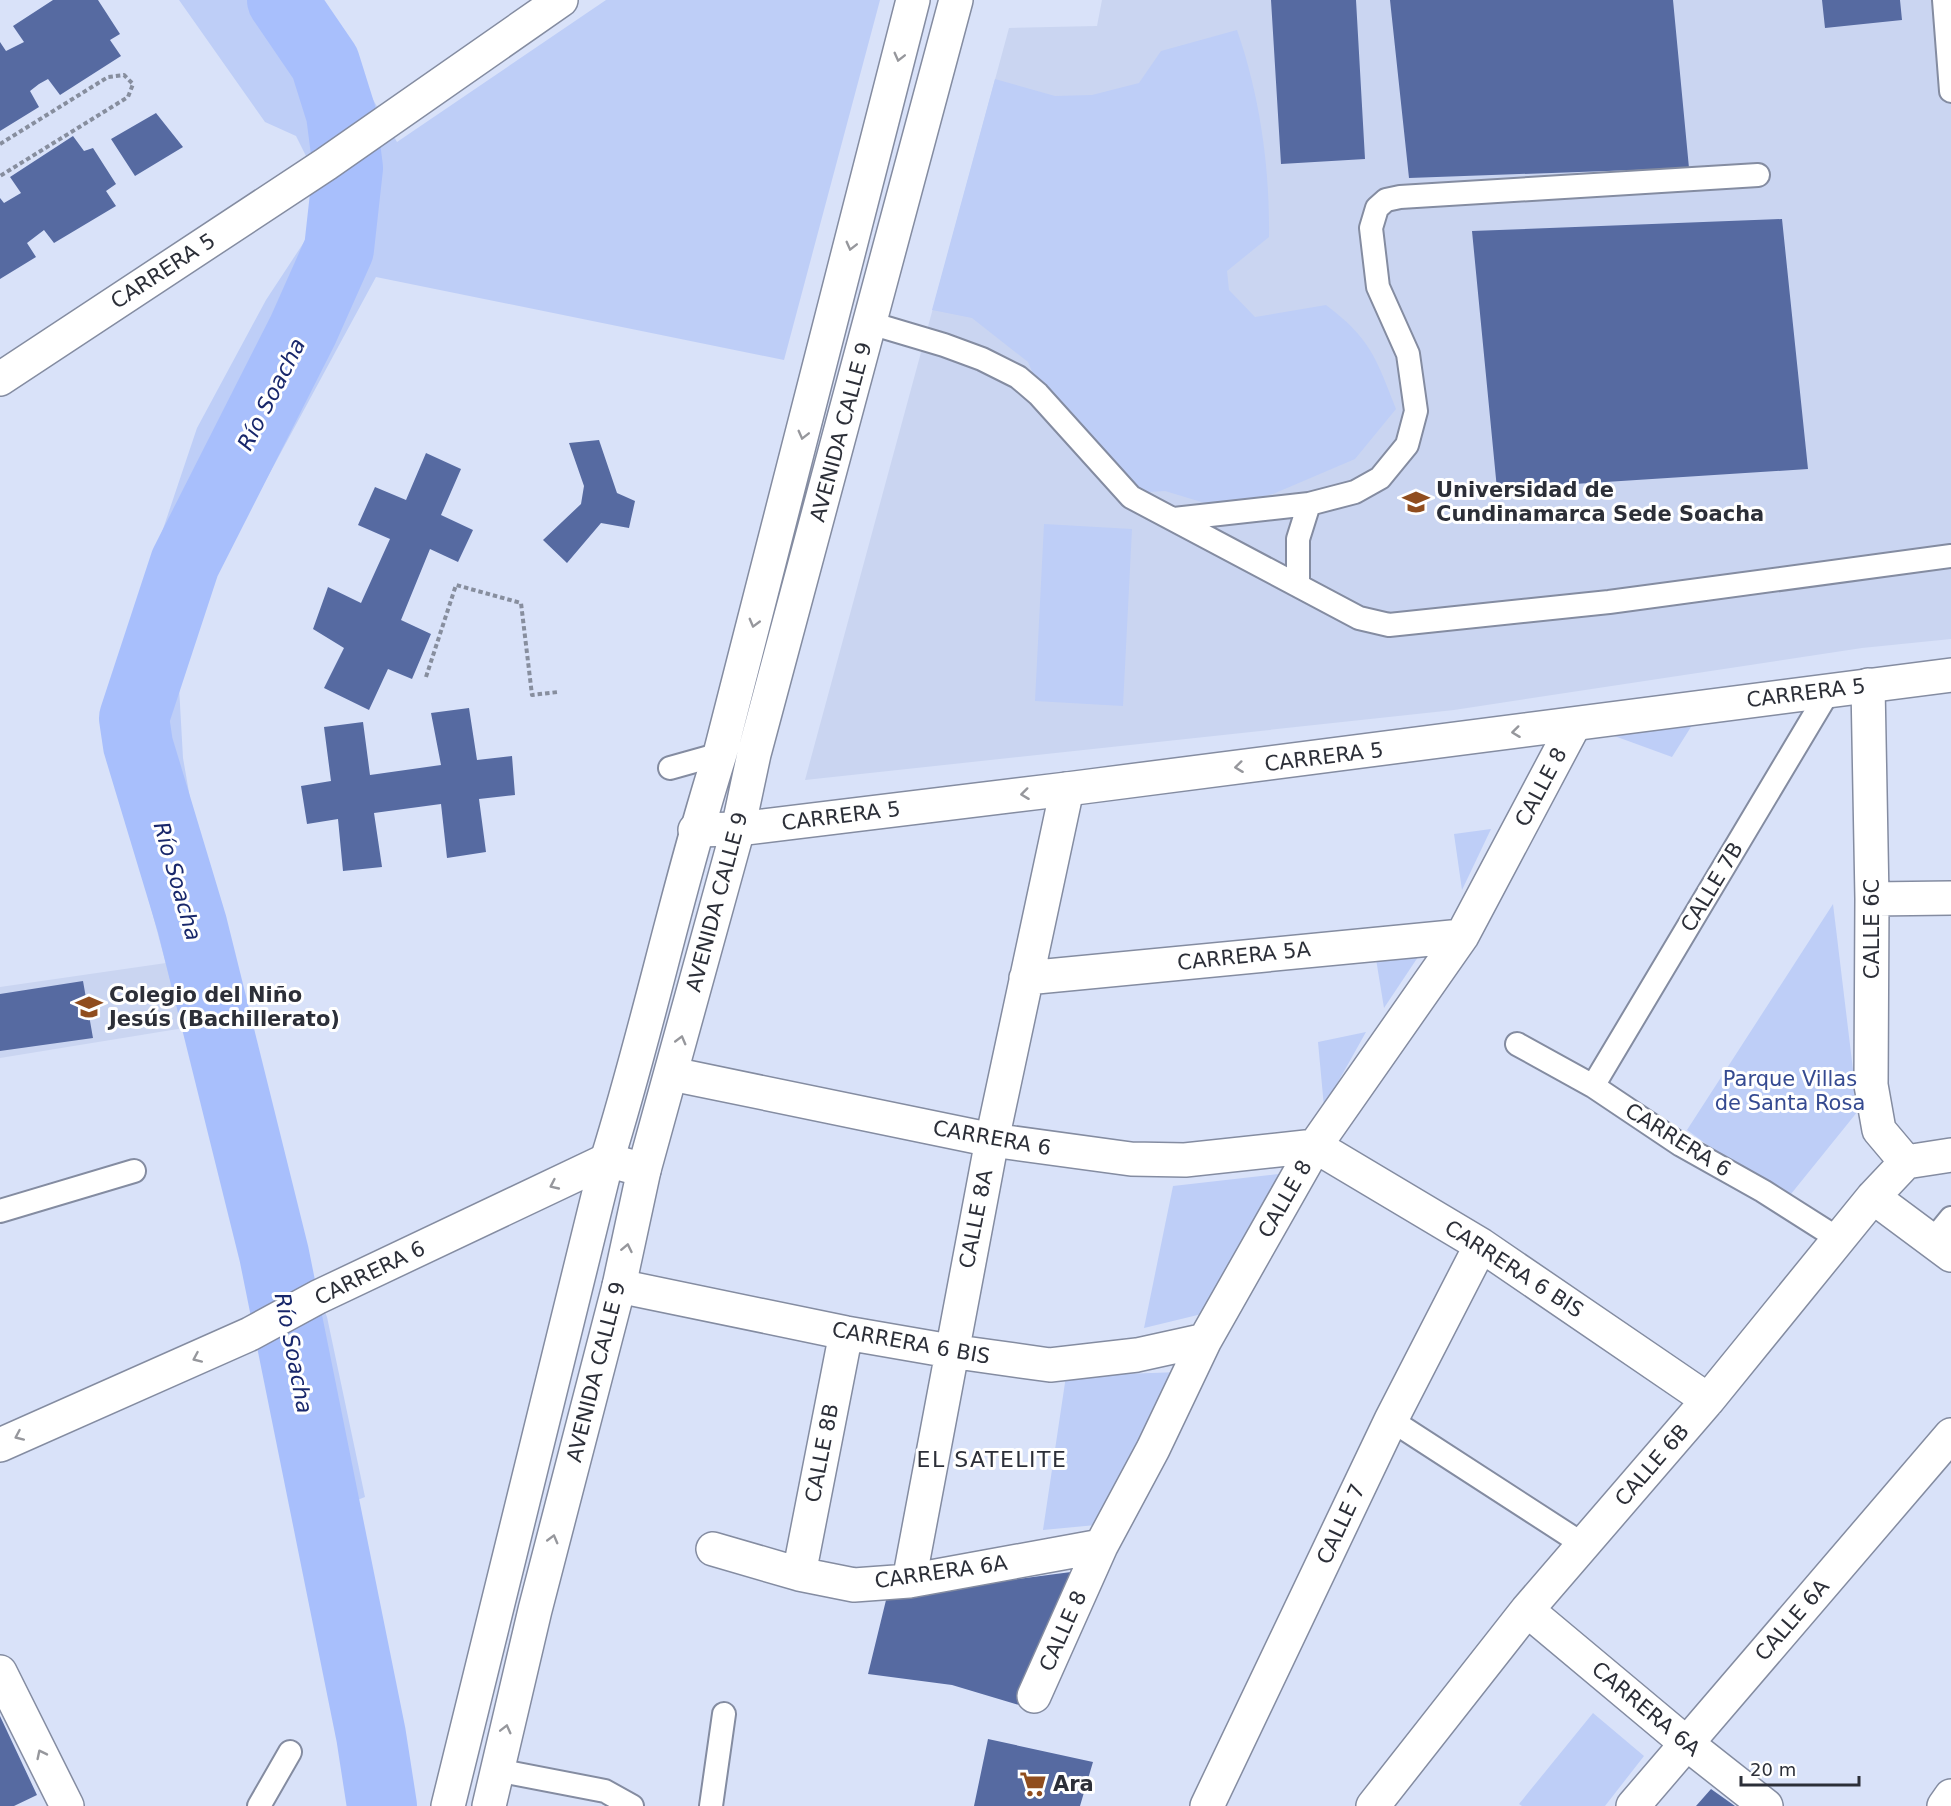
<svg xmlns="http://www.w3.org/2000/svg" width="1951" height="1806" font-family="'DejaVu Sans',sans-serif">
	<rect width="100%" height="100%" fill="#d9e2f9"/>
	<path fill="#cad5f1" d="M1102,0H1951V639L1862,648L1454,710L805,780L1009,28L1097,26Z
		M166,963L184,1028L0,1058V987Z"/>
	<path fill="#becef7" d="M179,0H317L397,142L606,0H880L784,360L376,277L209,585L178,669L183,758L209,907L279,1199L327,1317L365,1497L342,1506L407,1768L409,1806H363L360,1774L299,1463L123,803L114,731L118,663L197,428L266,300L310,233L315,174L296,136L265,122Z
		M1237,30C1260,96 1270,168 1269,237L1227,271L1229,290L1255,317L1326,305C1371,339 1376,358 1396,409L1355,459L1273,494L1218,507L1165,491L1133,493L1040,390L1028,362L972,318L932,310L995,79L1055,96L1092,95L1139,83L1161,51Z
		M1044,524L1132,529L1123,706L1035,701Z
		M1696,719L1672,757L1609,734Z
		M1491,829L1462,890L1454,834Z
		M1833,904L1858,1111L1791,1194L1757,1181L1687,1130Z
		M1418,957L1384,1008L1376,959Z
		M1366,1032L1324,1107L1318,1042Z
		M1287,1173L1210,1312L1144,1328L1173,1186Z
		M1180,1372L1096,1525L1043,1530L1066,1376Z
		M1593,1713L1644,1756L1605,1806H1522L1519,1804Z"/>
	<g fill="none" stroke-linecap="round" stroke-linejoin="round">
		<path stroke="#a8bffc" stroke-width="70" d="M282,0L325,63L341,114L348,168L339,249L303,330L185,563L134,718L138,745L192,924L274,1254L371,1735L382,1806"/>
	</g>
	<path fill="#566aa1" d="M53,0H98L120,34L110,40L121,56L60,95L48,79L39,84L30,91L39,107L0,131V42L6,51L24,42L13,26Z
		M1271,0H1356L1365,159L1281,164Z
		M1390,0H1673L1689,168L1409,178Z
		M1822,0H1900L1902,20L1825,28Z
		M156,113L183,147L135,176L111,139Z
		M73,136L84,151L93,148L116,184L106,191L116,206L54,243L44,230L27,243L36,257L0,279V198L4,203L21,193L10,177Z
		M1782,219L1808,469L1497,489L1472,231Z
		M599,440L617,493L635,501L629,528L601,523L567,563L543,540L581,504L584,486L569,443Z
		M426,453L461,469L441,515L473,530L458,562L430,549L401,620L431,634L412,679L388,669L369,710L324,688L344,648L313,629L328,587L361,603L390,539L358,525L375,487L406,500Z
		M469,708L477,760L512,756L515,795L479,799L486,852L447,858L441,804L411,808L374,813L382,867L343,871L338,819L307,824L301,786L331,781L324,727L363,722L370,775L441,765L431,713Z
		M83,981L93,1038L0,1051V994Z
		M1071,1572L1078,1574L1079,1583L1019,1705L952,1685L868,1674L887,1596Z
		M0,1716L37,1795L14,1806H0Z
		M988,1739L1093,1762L1080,1806H974Z
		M1711,1789L1735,1806H1696Z"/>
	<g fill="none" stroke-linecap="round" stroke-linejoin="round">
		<defs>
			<path id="service" d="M1944,0L1951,91
				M870,323L944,345L982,359L1018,377L1038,394L1131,497L1359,618L1389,625L1609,602L1951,556
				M1174,519L1309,504
				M1298,584V539L1309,504L1355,492L1380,478L1407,445L1416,411L1408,354L1378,287L1371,228L1377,208L1386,200L1400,197L1758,175
				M670,768L720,754
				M1517,1044L1593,1086L1681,1145L1763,1191L1837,1238
				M1593,1086L1830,689
				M0,1211L134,1171
				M1933,1240L1951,1218
				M1391,1420L1584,1545
				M496,1770L605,1791L632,1806
				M259,1806L290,1752
				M711,1806L724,1714"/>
			<path id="minor" d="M0,379L326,164L561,0
				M1868,685L1872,899L1871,1085L1879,1130L1906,1162
				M1872,899L1951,898
				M1026,978L1462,936
				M672,1074L992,1140L1131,1159L1185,1160L1315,1146L1481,1245L1708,1400
				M1873,1197L1951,1255
				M619,1286L846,1333L950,1351L1050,1365L1137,1355L1205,1340
				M713,1549L799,1574L854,1585L909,1581L1101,1546
				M799,1574L846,1333
				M909,1581L992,1140L1067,789
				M1527,1610L1686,1743L1766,1806
				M1034,1696L1101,1546L1153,1449L1205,1340L1315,1146L1462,936L1574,725
				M1207,1806L1391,1420L1481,1245
				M1373,1806L1527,1610L1708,1400L1873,1197L1906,1162L1951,1155
				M1633,1806L1951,1435
				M1944,1806L1951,1796"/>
			<path id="tertiary" d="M0,1672L67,1806"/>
			<path id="secondary" d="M695,830L738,829L1067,789L1951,675
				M0,1445L250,1334L318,1297L607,1160L644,1170"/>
			<path id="primary" d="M448,1806L607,1160C649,1026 677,888 720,754L913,0
				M489,1806L535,1610L619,1286L644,1170L738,829L754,754L956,0"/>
		</defs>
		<use href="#service" stroke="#848ca1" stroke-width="26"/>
		<use href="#minor" stroke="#848ca1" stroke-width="36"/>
		<use href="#tertiary" stroke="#848ca1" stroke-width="36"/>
		<use href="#secondary" stroke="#848ca1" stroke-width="36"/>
		<use href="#primary" stroke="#848ca1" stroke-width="36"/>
		<path stroke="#878e9e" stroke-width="4" stroke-dasharray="4.5 3" stroke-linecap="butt" d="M0,144L108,77L124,75L133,84L128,97L0,176
			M426,677L456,585L521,603L532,695L558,692"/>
		<use href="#service" stroke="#fff" stroke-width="22"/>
		<use href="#minor" stroke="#fff" stroke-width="33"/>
		<use href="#tertiary" stroke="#fff" stroke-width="33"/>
		<use href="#secondary" stroke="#fff" stroke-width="33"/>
		<use href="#primary" stroke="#fff" stroke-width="33"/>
	</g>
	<defs><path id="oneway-chevron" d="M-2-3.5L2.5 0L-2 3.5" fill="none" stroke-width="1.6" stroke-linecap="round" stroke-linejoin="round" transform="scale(1.5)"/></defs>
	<g stroke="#96979c">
		<use href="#oneway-chevron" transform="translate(899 57) rotate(104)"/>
		<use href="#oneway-chevron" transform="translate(851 246) rotate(104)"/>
		<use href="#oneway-chevron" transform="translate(803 435) rotate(104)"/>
		<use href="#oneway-chevron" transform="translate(754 623) rotate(105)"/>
		<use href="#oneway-chevron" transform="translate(1516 732) rotate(173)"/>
		<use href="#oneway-chevron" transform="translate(1239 767) rotate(173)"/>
		<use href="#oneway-chevron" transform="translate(1025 794) rotate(173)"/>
		<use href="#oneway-chevron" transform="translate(681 1040) rotate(-75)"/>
		<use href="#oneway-chevron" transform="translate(554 1185) rotate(155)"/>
		<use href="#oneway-chevron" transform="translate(627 1248) rotate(-78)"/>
		<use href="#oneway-chevron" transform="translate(197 1358) rotate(156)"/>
		<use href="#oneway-chevron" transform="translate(19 1436) rotate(156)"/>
		<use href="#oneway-chevron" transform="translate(553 1539) rotate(-75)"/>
		<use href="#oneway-chevron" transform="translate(506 1729) rotate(-76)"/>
		<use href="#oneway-chevron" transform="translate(41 1754) rotate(-116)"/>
	</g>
	<defs>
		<symbol id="university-bare" viewBox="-9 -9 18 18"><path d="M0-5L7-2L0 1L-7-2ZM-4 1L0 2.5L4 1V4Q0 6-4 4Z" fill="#904d1e" stroke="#fff" stroke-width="2.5" paint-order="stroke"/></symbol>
		<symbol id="school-bare" viewBox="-9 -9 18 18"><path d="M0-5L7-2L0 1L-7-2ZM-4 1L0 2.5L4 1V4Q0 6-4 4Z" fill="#904d1e" stroke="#fff" stroke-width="2.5" paint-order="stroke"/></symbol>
		<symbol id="supermarket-bare" viewBox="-9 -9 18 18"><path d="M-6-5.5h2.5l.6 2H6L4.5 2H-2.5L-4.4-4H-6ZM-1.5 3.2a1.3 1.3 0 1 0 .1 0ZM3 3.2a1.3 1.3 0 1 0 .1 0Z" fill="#904d1e" stroke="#fff" stroke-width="2.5" paint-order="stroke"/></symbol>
	</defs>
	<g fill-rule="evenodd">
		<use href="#university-bare" x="1397" y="483" width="38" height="38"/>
		<use href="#school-bare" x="70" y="988" width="38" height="38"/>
		<use href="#supermarket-bare" x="1014" y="1765" width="38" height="38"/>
	</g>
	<g text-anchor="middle" stroke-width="6" stroke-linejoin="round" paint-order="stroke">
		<g font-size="21" fill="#2c2f38" stroke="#fff">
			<text transform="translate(163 271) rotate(-33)" y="7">CARRERA 5</text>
			<text transform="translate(841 432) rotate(-75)" y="7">AVENIDA CALLE 9</text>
			<text transform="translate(1806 693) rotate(-7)" y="7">CARRERA 5</text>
			<text transform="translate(1324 757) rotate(-7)" y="7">CARRERA 5</text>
			<text transform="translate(1541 787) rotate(-62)" y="7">CALLE 8</text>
			<text transform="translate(841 816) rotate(-7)" y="7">CARRERA 5</text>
			<text transform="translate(1712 887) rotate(-59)" y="7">CALLE 7B</text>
			<text transform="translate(717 902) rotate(-75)" y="7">AVENIDA CALLE 9</text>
			<text transform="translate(1872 929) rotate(-90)" y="7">CALLE 6C</text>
			<text transform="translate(1244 956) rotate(-6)" y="7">CARRERA 5A</text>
			<text transform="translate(992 1138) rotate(10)" y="7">CARRERA 6</text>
			<text transform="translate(1678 1140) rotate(32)" y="7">CARRERA 6</text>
			<text transform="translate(1285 1199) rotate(-60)" y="7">CALLE 8</text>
			<text transform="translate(976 1219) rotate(-79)" y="7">CALLE 8A</text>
			<text transform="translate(1514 1269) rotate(33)" y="7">CARRERA 6 BIS</text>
			<text transform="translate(370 1273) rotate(-26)" y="7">CARRERA 6</text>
			<text transform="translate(911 1343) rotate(10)" y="7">CARRERA 6 BIS</text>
			<text transform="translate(596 1372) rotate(-76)" y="7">AVENIDA CALLE 9</text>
			<text transform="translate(822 1453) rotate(-79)" y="7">CALLE 8B</text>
			<text transform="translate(1652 1465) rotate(-49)" y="7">CALLE 6B</text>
			<text transform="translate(1341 1524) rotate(-65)" y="7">CALLE 7</text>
			<text transform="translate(941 1572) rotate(-8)" y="7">CARRERA 6A</text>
			<text transform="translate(1792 1620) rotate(-49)" y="7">CALLE 6A</text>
			<text transform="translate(1063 1631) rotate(-66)" y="7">CALLE 8</text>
			<text transform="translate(1646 1709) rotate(40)" y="7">CARRERA 6A</text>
		</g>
		<g font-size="21" font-weight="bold" fill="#2c2f38" stroke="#fff" text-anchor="start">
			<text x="1436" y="497">Universidad de<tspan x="1436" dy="24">Cundinamarca Sede Soacha</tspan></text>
			<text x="109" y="1002">Colegio del Niño<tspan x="109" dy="24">Jesús (Bachillerato)</tspan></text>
			<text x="1053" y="1791">Ara</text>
		</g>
		<g font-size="21" fill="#354a91" stroke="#fff">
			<text x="1790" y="1086">Parque Villas<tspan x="1790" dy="24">de Santa Rosa</tspan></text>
		</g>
		<g font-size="22" font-style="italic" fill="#18276b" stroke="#fff">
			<text transform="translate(271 394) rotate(-63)" y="8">Río Soacha</text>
			<text transform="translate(178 881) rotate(74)" y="8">Río Soacha</text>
			<text transform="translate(294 1353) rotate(79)" y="8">Río Soacha</text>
		</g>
		<g font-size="22" letter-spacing="1.5" fill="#2c2f38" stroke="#fff">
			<text x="992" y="1467">EL SATELITE</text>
		</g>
	</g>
	<path d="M1741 1776v9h118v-9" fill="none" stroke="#2c2f38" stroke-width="3"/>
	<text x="1750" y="1776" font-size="18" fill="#2c2f38" stroke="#ffffff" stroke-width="4.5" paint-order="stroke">20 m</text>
</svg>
